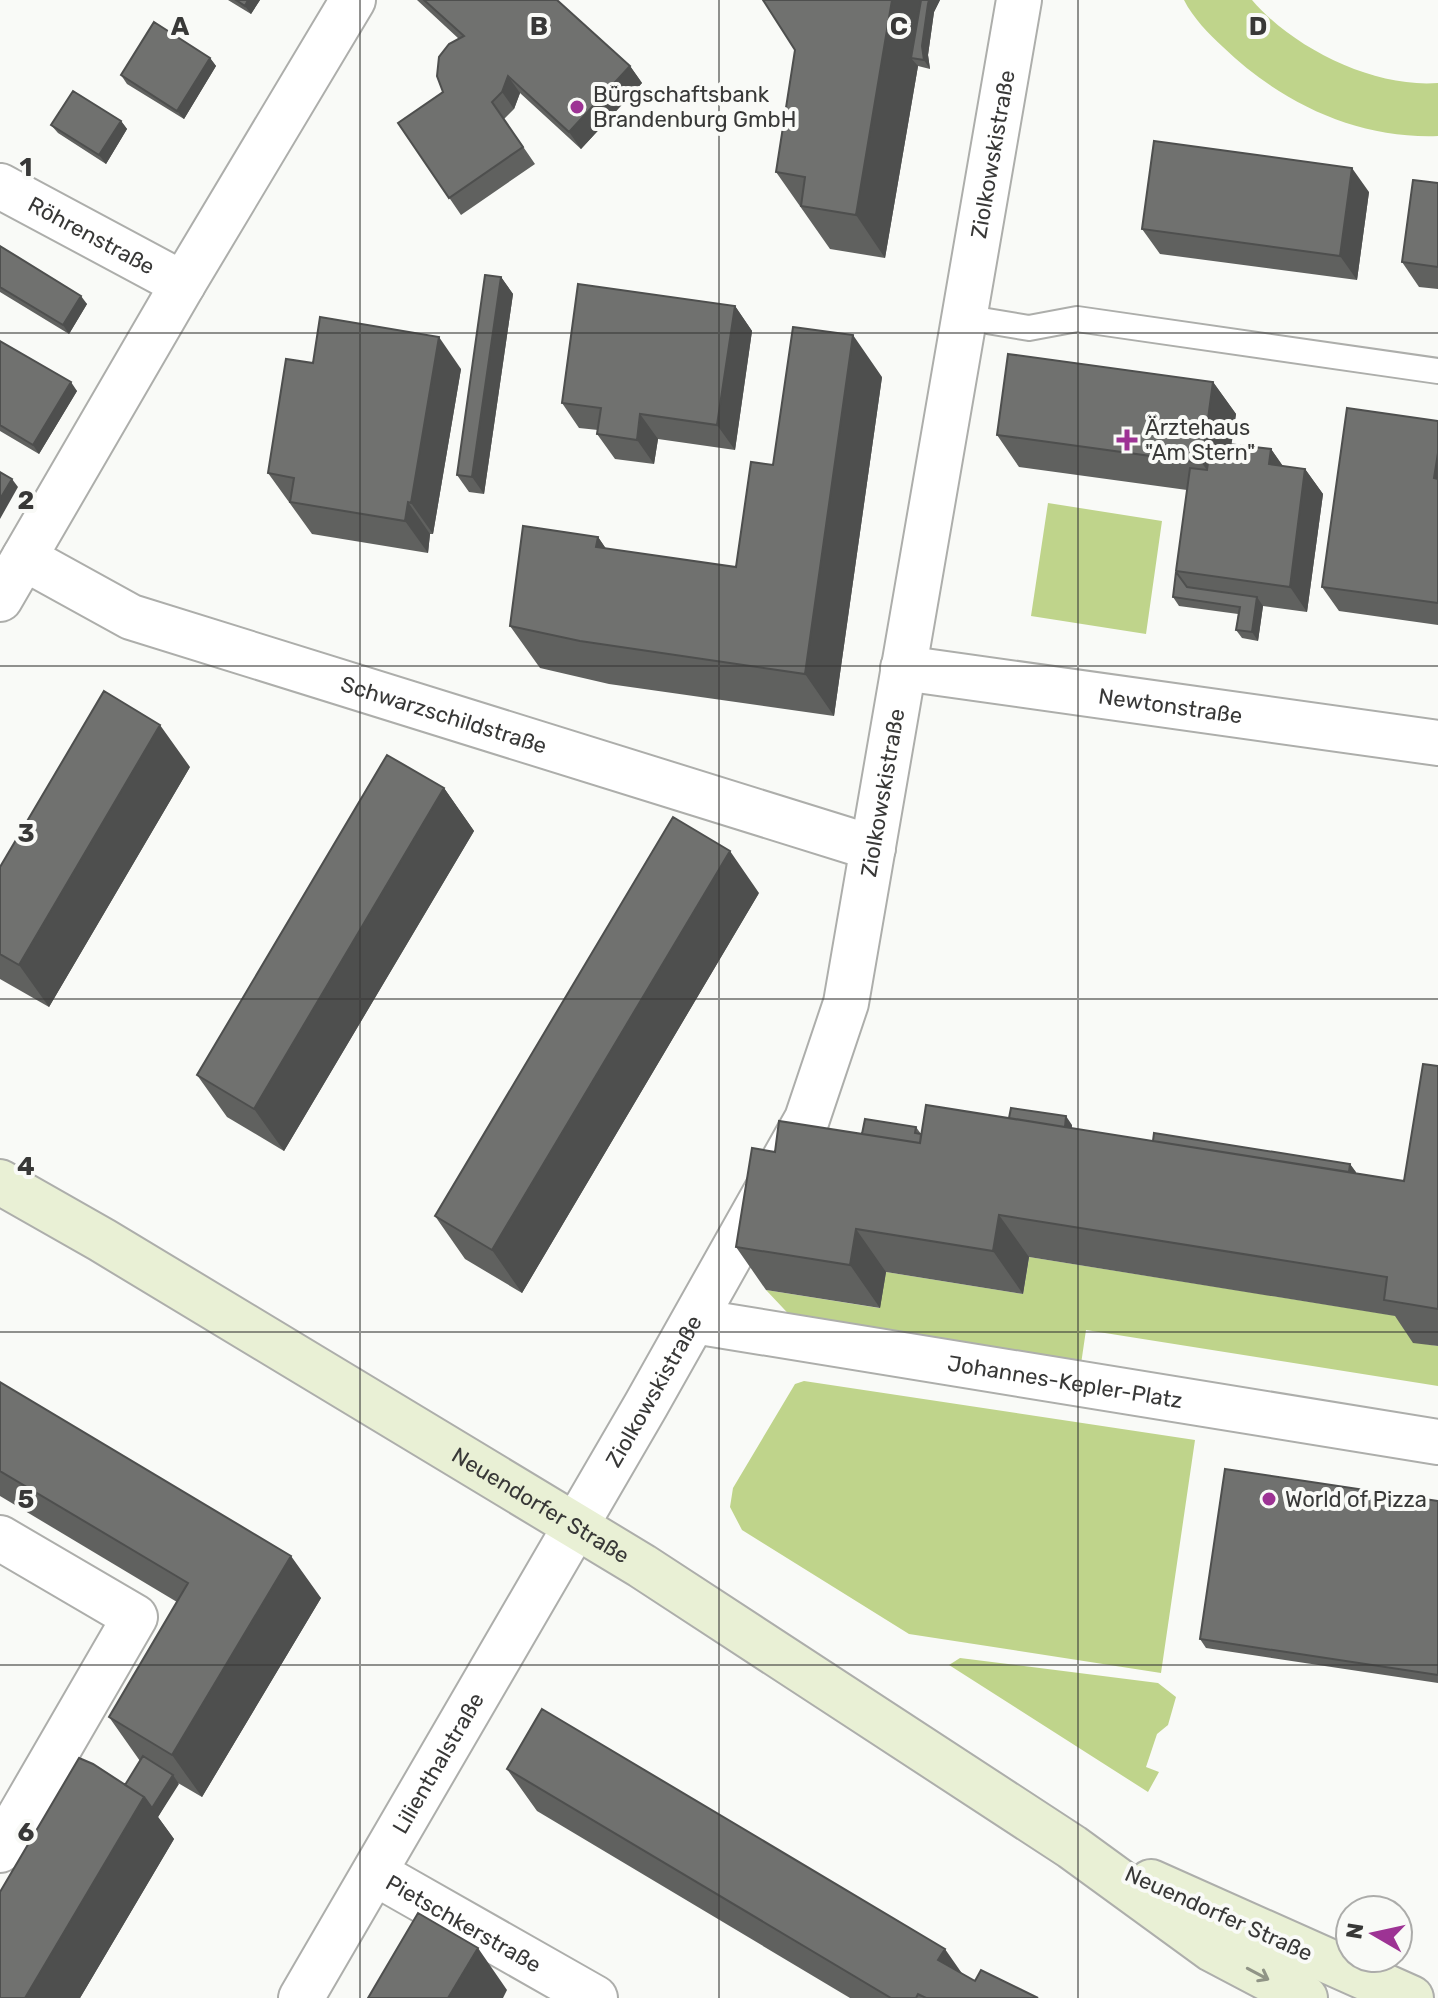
<svg xmlns="http://www.w3.org/2000/svg" width="1438" height="1998" font-family="Rubik,sans-serif">
	<rect width="100%" height="100%" fill="#f9faf7"/>
	<path fill="#bfd48b" d="M1184,0H1252C1294,49 1374,88 1438,83V136C1357,139 1281,103 1223,47C1209,34 1193,18 1184,0Z
		M1048,503L1162,521L1146,634L1031,616Z
		M1029,1257L1417,1319L1414,1342L1438,1346V1386L1086,1330L1081,1364L799,1325L766,1290L879,1308L886,1272L1023,1294Z
		M804,1381L1195,1440L1161,1673L909,1634L742,1530L730,1507L733,1488L795,1384Z
		M960,1658L1158,1683L1176,1697L1168,1725L1157,1734L1146,1767L1159,1772L1148,1792L949,1665Z"/>
	<g fill="none" stroke-linecap="round" stroke-linejoin="round">
		<defs>
			<path id="lane" d="M963,317L1029,328L1077,319L1438,371"/>
			<g id="street">
				<path id="s1" d="M0,186L183,284"/>
				<path id="s2" d="M24,558L131,617L873,848"/>
				<path d="M0,599L183,284L353,0"/>
				<path id="s3" d="M903,668L1438,743"/>
				<path id="s4" d="M694,1321L1438,1442"/>
				<path d="M0,1538L135,1617L0,1850"/>
				<path id="s5" d="M375,1873L595,1998"/>
				<path id="s6" d="M301,1998L646,1405L807,1119L846,1003L1019,0"/>
			</g>
			<g id="secondary">
				<path id="s7" d="M0,1182L102,1240L642,1566L1072,1847L1212,1949L1305,1998"/>
				<path d="M1151,1882L1411,1998"/>
			</g>
		</defs>
		<use href="#lane" stroke="#adaeab" stroke-width="28"/>
		<use href="#street" stroke="#adaeab" stroke-width="48"/>
		<use href="#secondary" stroke="#adaeab" stroke-width="48"/>
		<use href="#lane" stroke="#fff" stroke-width="24"/>
		<use href="#street" stroke="#fff" stroke-width="44"/>
		<use href="#secondary" stroke="#e9f0d5" stroke-width="44"/>
	</g>
	<path fill="#60615f" d="M228,0H260L251,14Z
		M417,0H557L630,66L642,83L581,149L520,93L514,109L504,119L535,164L461,215L398,123L443,92L459,39Z
		M763,0H940L934,12L928,55L930,69L918,66L885,258L830,249L776,172L795,50Z
		M210,58L216,66L184,119L127,84L121,75Z
		M121,121L127,129L106,164L58,133L51,125Z
		M1438,183V289L1419,287L1402,262Z
		M1369,192L1357,280L1160,254L1142,229Z
		M0,246L87,304L69,334L0,292Z
		M501,277L513,294L484,494L469,492L457,475Z
		M735,306L752,331L735,450L658,439L654,464L615,459L597,434L598,430L579,428L562,403Z
		M0,341L77,391L39,454L0,431Z
		M313,363L461,369L433,534H430L428,553L312,534L268,473Z
		M882,377L834,716L609,684L540,668L510,626L598,537L606,549L736,567L773,465Z
		M1213,382L1236,414L1231,444L1271,449L1283,466L1305,469L1323,494L1307,612L1263,606L1258,641L1242,638L1236,630L1238,614L1179,606L1173,597L1187,490L1019,467L997,435Z
		M1438,421V625L1339,611L1322,587Z
		M190,767L49,1007L0,979V867Z
		M444,788L474,831L284,1151L227,1117L197,1075Z
		M759,893L522,1293L465,1259L435,1216Z
		M1438,1066V1346L1413,1343L1395,1316L1029,1257L1023,1294L886,1272L880,1308L766,1290L736,1247L775,1152L862,1134L916,1127L921,1134L1009,1118L1072,1125V1128L1153,1141L1350,1164L1356,1173L1404,1181Z
		M0,1382L321,1598L202,1797L178,1783L158,1817L174,1839L80,1998H0L125,1785L140,1761L109,1717L177,1602L0,1496Z
		M1438,1501V1683L1206,1648L1200,1639Z
		M507,1769L963,1974L975,1981L1038,1998H850L537,1811Z"/>
	<path fill="#4e4f4e" d="M248,0H260L251,14L245,6Z
		M892,0H940L934,12L928,55L930,69L924,60L911,58L918,66L885,258L856,215Z
		M210,58L216,66L184,119L177,111Z
		M630,66L642,83L581,149L569,132Z
		M508,76L520,93L514,109L502,92Z
		M121,121L127,129L106,164L99,155Z
		M1352,168L1369,192L1357,280L1340,256Z
		M501,277L513,294L484,494L472,477Z
		M81,296L87,304L69,334L63,325Z
		M735,306L752,331L735,450L717,425Z
		M853,335L882,377L834,716L805,674Z
		M439,337L461,369L433,534L411,503Z
		M71,382L77,391L39,454L33,445Z
		M1213,382L1236,414L1224,495L1202,463Z
		M640,414L658,439L654,464L637,440Z
		M1271,449L1288,474L1269,464Z
		M1438,453V484L1434,478Z
		M1305,469L1323,494L1307,612L1290,587Z
		M12,479L18,487L0,519V499Z
		M408,502L430,534L428,553L405,521Z
		M598,537L627,579L596,547Z
		M1257,597L1263,606L1258,641L1252,632Z
		M160,725L190,767L49,1007L19,965Z
		M444,788L474,831L284,1151L254,1109Z
		M730,851L759,893L522,1293L492,1250Z
		M1066,1116L1072,1125L1066,1165L1060,1156Z
		M1350,1164L1356,1172L1350,1210L1344,1201Z
		M999,1215L1029,1257L1023,1294L993,1251Z
		M856,1229L886,1272L880,1308L850,1265Z
		M291,1556L321,1598L202,1797L172,1755Z
		M173,1775L179,1784L158,1817L174,1839L80,1998H25L144,1797Z
		M478,1948L507,1990L503,1998H448Z
		M945,1949L975,1992L938,1960Z"/>
	<path fill="#70716f" stroke="#4e4f4e" stroke-width="2" d="M236,0H248L245,6Z
		M424,0H557L630,66L569,132L508,76L502,92L492,102L523,147L449,198L398,123L443,92L437,76L439,57L449,44L464,36Z
		M763,0H892L856,215L801,206L805,177L776,172L795,50Z
		M921,0H929L928,4L922,46L924,60L911,58Z
		M154,22L210,58L177,111L121,75Z
		M73,91L121,121L99,155L51,125Z
		M1154,141L1352,168L1340,256L1142,229Z
		M1413,180L1438,183V267L1402,262Z
		M0,246L81,296L63,325L0,287Z
		M485,275L501,277L472,477L457,475Z
		M578,284L735,306L717,425L640,414L637,440L597,434L601,408L562,403Z
		M320,317L439,337L411,503L408,502L405,521L290,502L294,478L268,473L286,359L313,363Z
		M793,327L853,335L805,674L580,641L510,626L523,526L598,537L596,547L736,567L751,462L773,465Z
		M0,341L71,382L33,445L0,425Z
		M1008,354L1213,382L1202,463L997,435Z
		M1347,408L1438,421V453L1434,478L1438,479V603L1322,587Z
		M1228,444L1271,449L1269,464L1305,469L1290,587L1176,571L1190,468L1207,470L1209,456L1227,458Z
		M0,472L12,479L0,499Z
		M1176,572L1187,587L1257,597L1252,632L1236,630L1240,607L1173,597Z
		M104,691L160,725L19,965L0,954V867Z
		M387,755L444,788L254,1109L197,1075Z
		M673,817L730,851L492,1250L435,1216Z
		M1423,1064L1438,1066V1309L1384,1300L1387,1277L999,1215L993,1251L856,1229L850,1265L736,1247L752,1148L775,1152L779,1121L920,1143L926,1105L1404,1181Z
		M1011,1108L1066,1116L1065,1127L1009,1118Z
		M865,1119L916,1127L915,1133L921,1134L920,1143L862,1134Z
		M1154,1133L1350,1164L1349,1172L1153,1141Z
		M0,1382L291,1556L172,1755L109,1717L188,1583L0,1471Z
		M1225,1469L1438,1501V1675L1200,1639Z
		M542,1709L945,1949L938,1960L975,1981L981,1970L1038,1998H926L918,1994L916,1998H891L507,1769Z
		M143,1756L173,1775L152,1808L144,1797L125,1785Z
		M79,1758L93,1764L144,1797L25,1998H0V1892Z
		M418,1913L478,1948L448,1998H368Z"/>
	<defs><path id="oneway-shaft" d="M-6 0H5M1.5-3L5.5 0L1.5 3" fill="none" stroke-width="1.6" stroke-linecap="round" stroke-linejoin="round" transform="scale(2)"/></defs>
	<use stroke="#909486" href="#oneway-shaft" transform="translate(1258 1974) rotate(28)"/>
	<path fill="none" stroke="#383837" stroke-width="2" stroke-opacity="0.55" d="M360,0V1998M719,0V1998M1078,0V1998M0,333H1438M0,666H1438M0,999H1438M0,1332H1438M0,1665H1438"/>
	<g fill="#9d3394" stroke="#f9faf7" stroke-width="3">
		<circle cx="577" cy="107" r="8"/>
		<path d="M1123 428h8v8h8v8h-8v8h-8v-8h-8v-8h8z"/>
		<circle cx="1269" cy="1499" r="8"/>
	</g>
	<g text-anchor="middle" stroke-width="8" stroke-linejoin="round" paint-order="stroke">
		<g font-size="22" fill="#383837" stroke="#f9faf7" text-anchor="start">
			<text x="593" y="102">Bürgschaftsbank<tspan x="593" dy="25">Brandenburg GmbH</tspan></text>
			<text x="1145" y="435">Ärztehaus<tspan x="1145" dy="25">"Am Stern"</tspan></text>
			<text x="1285" y="1507">World of Pizza</text>
		</g>
		<g font-size="22" fill="#383837" stroke="#f9faf7">
			<text dy="8" stroke="none"><textPath href="#s6" startOffset="1998">Ziolkowskistraße</textPath></text>
			<text dy="8" stroke="none"><textPath href="#s1" startOffset="104">Röhrenstraße</textPath></text>
			<text dy="8" stroke="none"><textPath href="#s3" startOffset="270">Newtonstraße</textPath></text>
			<text dy="8" stroke="none"><textPath href="#s2" startOffset="450">Schwarzschildstraße</textPath></text>
			<text dy="8" stroke="none"><textPath href="#s6" startOffset="1350">Ziolkowskistraße</textPath></text>
			<text dy="8" stroke="none"><textPath href="#s4" startOffset="376">Johannes-Kepler-Platz</textPath></text>
			<text dy="8" stroke="none"><textPath href="#s6" startOffset="702">Ziolkowskistraße</textPath></text>
			<text dy="8" stroke="none"><textPath href="#s7" startOffset="630">Neuendorfer Straße</textPath></text>
			<text dy="8" stroke="none"><textPath href="#s6" startOffset="272">Lilienthalstraße</textPath></text>
			<text transform="translate(1219 1913) rotate(24)" y="8">Neuendorfer Straße</text>
			<text dy="8" stroke="none"><textPath href="#s5" startOffset="102">Pietschkerstraße</textPath></text>
		</g>
	</g>
	<g font-size="26" text-anchor="middle" font-weight="bold" fill="#383837" stroke="#f9faf7" stroke-width="8" stroke-linejoin="round" paint-order="stroke">
		<text x="180" y="35">A</text>
		<text x="539" y="35">B</text>
		<text x="899" y="35">C</text>
		<text x="1258" y="35">D</text>
		<text x="26" y="176">1</text>
		<text x="26" y="509">2</text>
		<text x="26" y="842">3</text>
		<text x="26" y="1175">4</text>
		<text x="26" y="1508">5</text>
		<text x="26" y="1841">6</text>
	</g>
	<g transform="translate(1374 1934) rotate(279)"><circle r="38" fill="#f9faf7" stroke="#acacaa" stroke-width="2"/>
	<path d="M0-6L14 30L0 20L-14 30Z" fill="#9d3394"/>
	<text y="-12" font-size="22" font-weight="bold" text-anchor="middle" fill="#383837">N</text>
	</g>
</svg>
